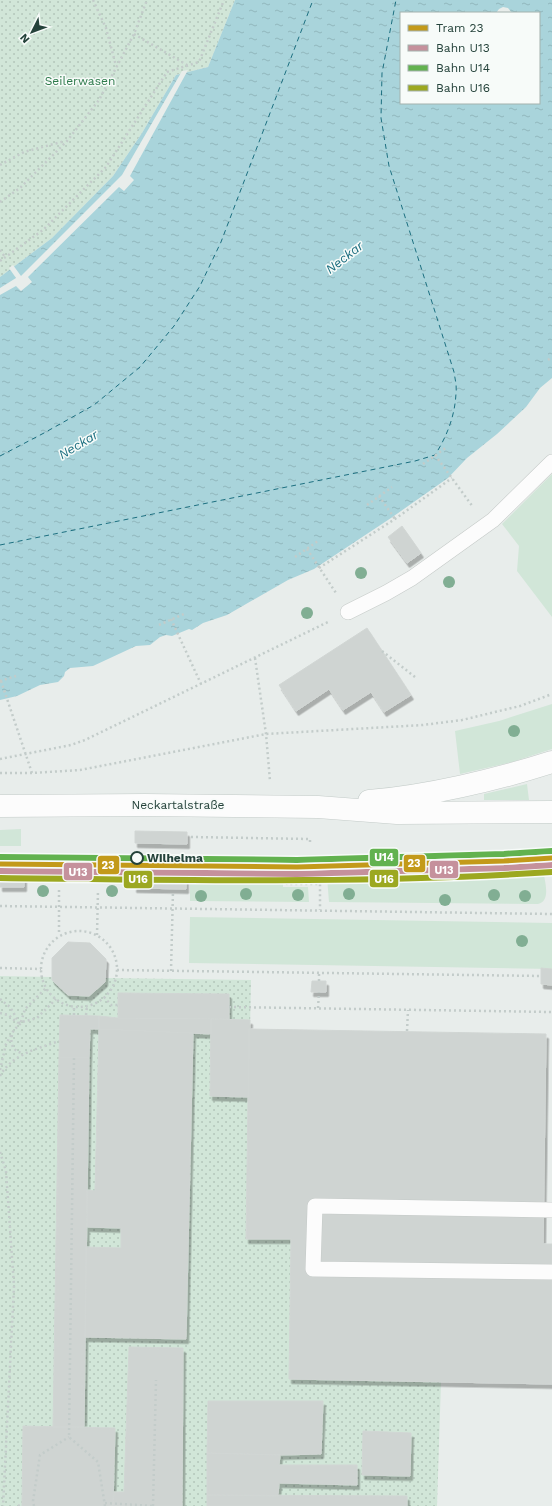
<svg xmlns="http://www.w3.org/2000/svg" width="552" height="1506" font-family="'Work Sans',sans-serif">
	<defs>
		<pattern id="park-dots" width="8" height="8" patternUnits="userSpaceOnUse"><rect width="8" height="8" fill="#d1e6d8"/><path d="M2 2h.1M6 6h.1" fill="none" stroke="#b3c6ba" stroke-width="1.8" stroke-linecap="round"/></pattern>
		<pattern id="water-ripples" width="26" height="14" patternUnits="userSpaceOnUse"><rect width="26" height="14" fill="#a9d4db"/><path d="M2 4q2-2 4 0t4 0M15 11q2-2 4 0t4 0" fill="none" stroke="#91b7bd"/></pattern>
		<filter id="shadow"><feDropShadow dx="2.5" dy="4.5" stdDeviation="0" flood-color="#0004"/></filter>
	</defs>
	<rect width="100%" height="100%" fill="#e8edeb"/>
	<path fill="#d1e6d8" d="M552,474V617L517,571L519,546L502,524Z
		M552,704V749L512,762L460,774L455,731L499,721Z
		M527,784L529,800H484V794Z
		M21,829V846H0V830Z
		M543,869C544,879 552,901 538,904L329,902L327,877Z
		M190,876H283V887H308L309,902L190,901Z
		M190,917L552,923V969L189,963Z"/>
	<path fill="url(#park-dots)" d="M0,0H235L208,67L176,75L142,133L113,176L52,238L0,277Z
		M68,942L90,943L106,959L105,978L251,980L246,1238L291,1239L289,1379L441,1382L437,1506H0V976L52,977V958Z"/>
	<path fill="url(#water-ripples)" fill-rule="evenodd" d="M235,0H552V378L540,388L526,407L497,434L467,458L448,478L391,518L314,569L288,580L227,615L203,623L192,630L189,629L172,636L166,635L160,637L150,645L136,646L93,666L70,668L65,672L64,676L58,682L40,685L17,696L0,700V277L52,238L113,176L142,133L176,75L208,67ZM503,7L508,8L512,13H539V103H401V13H496L499,9Z"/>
	<path fill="#e8edeb" d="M188,70L130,176L134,180L124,191L119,187L28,277L32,282L21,291L16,286L0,295V288L16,278L9,268L13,265L21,276L122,175L182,71Z"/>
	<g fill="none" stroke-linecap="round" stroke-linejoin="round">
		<path stroke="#1c6f80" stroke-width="1" stroke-dasharray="5 4" stroke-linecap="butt" d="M0,456L44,433L94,405L140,367L174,326L200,286L221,242L313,0
			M0,545L415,461L435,455C447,436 455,416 456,393C457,386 455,379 454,372L389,166L381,118L382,73L396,0"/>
	</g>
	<path fill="#cfd4d2" stroke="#d1d6d4" filter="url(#shadow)" d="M402,526L421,553L407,563L388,537Z
		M367,628L411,695L384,712L371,692L343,710L329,689L296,711L279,685Z
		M135,831L187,832V844L135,843Z
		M0,875H24V887H0Z
		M135,876L186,877V889L134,888Z
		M68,942L90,943L106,959L105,982L89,996L68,995L52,980V958Z
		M541,968L552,969V985L541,984Z
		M312,981H326V992H311Z
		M118,993L229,994V1019L118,1018Z
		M60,1015L99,1016V1029H90L89,1058L59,1057Z
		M99,1016L118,1018L211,1019V1034L99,1029Z
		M211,1019L250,1020L248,1097L210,1096Z
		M99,1029L193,1033L186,1339L85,1337L86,1247L121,1248V1228L87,1227V1190L95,1191Z
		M249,1029L546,1034L543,1244H552V1384L289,1379L291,1239H246Z
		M59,1057L89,1058L84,1427H53Z
		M129,1347L183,1348L182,1506H113L114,1492H124Z
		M208,1401H323L321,1454L280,1455L207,1453Z
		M23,1426L115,1428L113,1506H22Z
		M363,1431L411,1433L410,1476L362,1475Z
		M207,1453L280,1455L279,1465H357V1485L279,1483L278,1496L207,1495Z
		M207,1495L407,1496V1506H207Z"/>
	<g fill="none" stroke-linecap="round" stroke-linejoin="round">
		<defs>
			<path id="lane" d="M348,612L386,593L412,578L493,520L552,462
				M552,1210L315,1206L313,1269L552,1272"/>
			<path id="secondary" d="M369,801C427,796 496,780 552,762
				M0,806L145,805L318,807L397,813L552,812"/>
		</defs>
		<use href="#lane" stroke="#c5cac8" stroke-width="16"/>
		<use href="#secondary" stroke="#c3cbc8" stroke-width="23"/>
		<path stroke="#c3ccca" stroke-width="2.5" stroke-dasharray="2 3" stroke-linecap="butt" d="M93,0L106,28L116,66
			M134,34L187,65
			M0,165L24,152L65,141
			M0,202L20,188L67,141L99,100L134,34L147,0
			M0,250L5,257
			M0,261L43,230L106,167L167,72L199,62L224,0
			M548,360L552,357
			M435,455L473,507
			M423,464L447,447
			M379,496L395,519
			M367,505L392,487
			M307,549L336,593
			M295,557L318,541
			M319,568L395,519L452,478
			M171,619L201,684
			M159,625L184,614
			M382,651L415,677
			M255,658L266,734L270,781
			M0,681L16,676
			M1,681L32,773
			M0,759L71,745L85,740L328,622
			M0,773H32L80,770L266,734L423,725L462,720L520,706L552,694
			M191,837L310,839V845
			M290,878L287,884H320V910
			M59,890V935
			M0,906L552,914
			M41 969a38 38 0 1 1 76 0a38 38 0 1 1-76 0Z
			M97,935L98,890
			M0,968L41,969
			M117,970L541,976
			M171,971L173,891
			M319,981V973
			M104,997L111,1005H118
			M0,999L10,1007L20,1024
			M229,1007L552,1012
			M318,1008L319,992
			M0,1013L8,1015L18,1023
			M74,1015V1007
			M86,1015L87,1006
			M21,1022L25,1009L46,988
			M407,1031L408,1010
			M12,1035C10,1044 13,1052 23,1053
			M74,1058L69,1437L98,1462L105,1506
			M0,1070L6,1044L14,1030L22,1022L37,1018L56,999
			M0,1076C12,1054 37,1049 59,1041
			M0,1152L6,1171L14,1286L3,1506
			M105,1503L153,1506
			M18,1506L22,1504
			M34,1506L33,1501L40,1455L69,1437
			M153,1506L156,1380"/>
		<use href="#lane" stroke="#fcfcfc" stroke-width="15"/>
		<use href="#secondary" stroke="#fcfcfc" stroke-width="22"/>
		<defs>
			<path id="rail-1" d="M0,871L297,874L504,868L552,865"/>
			<path id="rail-2" d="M0,857L297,860L504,854L552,851"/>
			<path id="rail-3" d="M0,878C184,880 368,884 552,872"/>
		</defs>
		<use href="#rail-1" stroke="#f7fbf9" stroke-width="9"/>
		<use href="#rail-2" stroke="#f7fbf9" stroke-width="9"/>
		<use href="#rail-3" stroke="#f7fbf9" stroke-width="9"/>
		<use href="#rail-1" stroke="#c5919c" stroke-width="6"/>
		<use href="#rail-2" stroke="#62b24f" stroke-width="6"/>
		<use href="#rail-3" stroke="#9ca820" stroke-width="6"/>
		<defs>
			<path id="tram-1" d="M0,864L297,867L504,861L552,858"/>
		</defs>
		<use href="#tram-1" stroke="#f7fbf9" stroke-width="8"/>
		<use href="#tram-1" stroke="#c39a1a" stroke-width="5"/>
	</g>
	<g fill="#81ae93">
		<circle cx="361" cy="573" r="6"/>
		<circle cx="449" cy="582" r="6"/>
		<circle cx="307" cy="613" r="6"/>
		<circle cx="514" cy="731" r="6"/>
		<circle cx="43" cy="891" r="6"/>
		<circle cx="112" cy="891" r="6"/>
		<circle cx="246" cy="894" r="6"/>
		<circle cx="349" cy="894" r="6"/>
		<circle cx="298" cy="895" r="6"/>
		<circle cx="494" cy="895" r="6"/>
		<circle cx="201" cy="896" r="6"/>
		<circle cx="525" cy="896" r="6"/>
		<circle cx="445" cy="900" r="6"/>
		<circle cx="522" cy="941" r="6"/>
	</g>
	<circle fill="#f7fbf9" stroke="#24423a" stroke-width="2" cx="137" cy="858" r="6"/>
	<g text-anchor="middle" stroke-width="3" stroke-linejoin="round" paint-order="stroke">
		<g font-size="12" fill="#2d7a4b" stroke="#f7fbf9">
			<text x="80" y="85">Seilerwasen</text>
		</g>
		<g font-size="12" fill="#24423a" stroke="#f7fbf9">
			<text x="178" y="809">Neckartalstraße</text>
		</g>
		<g font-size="12" font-weight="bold" fill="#24423a" stroke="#f7fbf9" text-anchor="start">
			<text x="147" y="862">Wilhelma</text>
		</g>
		<g font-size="13" font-style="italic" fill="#1c6f80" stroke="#f7fbf9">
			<text transform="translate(344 257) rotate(-38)" y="5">Neckar</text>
			<text transform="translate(78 444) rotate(-31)" y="5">Neckar</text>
		</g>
	</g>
	<g stroke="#f7fbf9" stroke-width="1.5">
		<rect x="369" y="848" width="30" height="19" rx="4" fill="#62b24f"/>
		<rect x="403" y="854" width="23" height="19" rx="4" fill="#c39a1a"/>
		<rect x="97" y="855" width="23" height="20" rx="4" fill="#c39a1a"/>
		<rect x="429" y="860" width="30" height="19" rx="4" fill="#c5919c"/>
		<rect x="63" y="862" width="30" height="19" rx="4" fill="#c5919c"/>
		<rect x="369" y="869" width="30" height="19" rx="4" fill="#9ca820"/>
		<rect x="123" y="870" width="30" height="19" rx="4" fill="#9ca820"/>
	</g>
	<g font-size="11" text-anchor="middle" font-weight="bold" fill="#fff">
		<text x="384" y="861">U14</text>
		<text x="414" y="867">23</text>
		<text x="108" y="869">23</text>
		<text x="444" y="874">U13</text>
		<text x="78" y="876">U13</text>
		<text x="384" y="883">U16</text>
		<text x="138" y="883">U16</text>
	</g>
	<rect x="400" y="12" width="140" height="92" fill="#f7fbf9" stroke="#a3b1ad"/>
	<rect x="408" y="25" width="20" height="6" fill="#c39a1a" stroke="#a3b1ad"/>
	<text x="436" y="32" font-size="12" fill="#24423a">Tram 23</text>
	<rect x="408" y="45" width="20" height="6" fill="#c5919c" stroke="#a3b1ad"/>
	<text x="436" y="52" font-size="12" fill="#24423a">Bahn U13</text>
	<rect x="408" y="65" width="20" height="6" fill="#62b24f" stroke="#a3b1ad"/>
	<text x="436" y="72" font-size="12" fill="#24423a">Bahn U14</text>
	<rect x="408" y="85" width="20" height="6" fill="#9ca820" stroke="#a3b1ad"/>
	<text x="436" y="92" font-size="12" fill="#24423a">Bahn U16</text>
	<g transform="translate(32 32) rotate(228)" stroke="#f7fbf9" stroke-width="3" paint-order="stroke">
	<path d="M0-3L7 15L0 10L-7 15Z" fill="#24423a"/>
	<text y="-6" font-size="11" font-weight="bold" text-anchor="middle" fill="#24423a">N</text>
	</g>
</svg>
